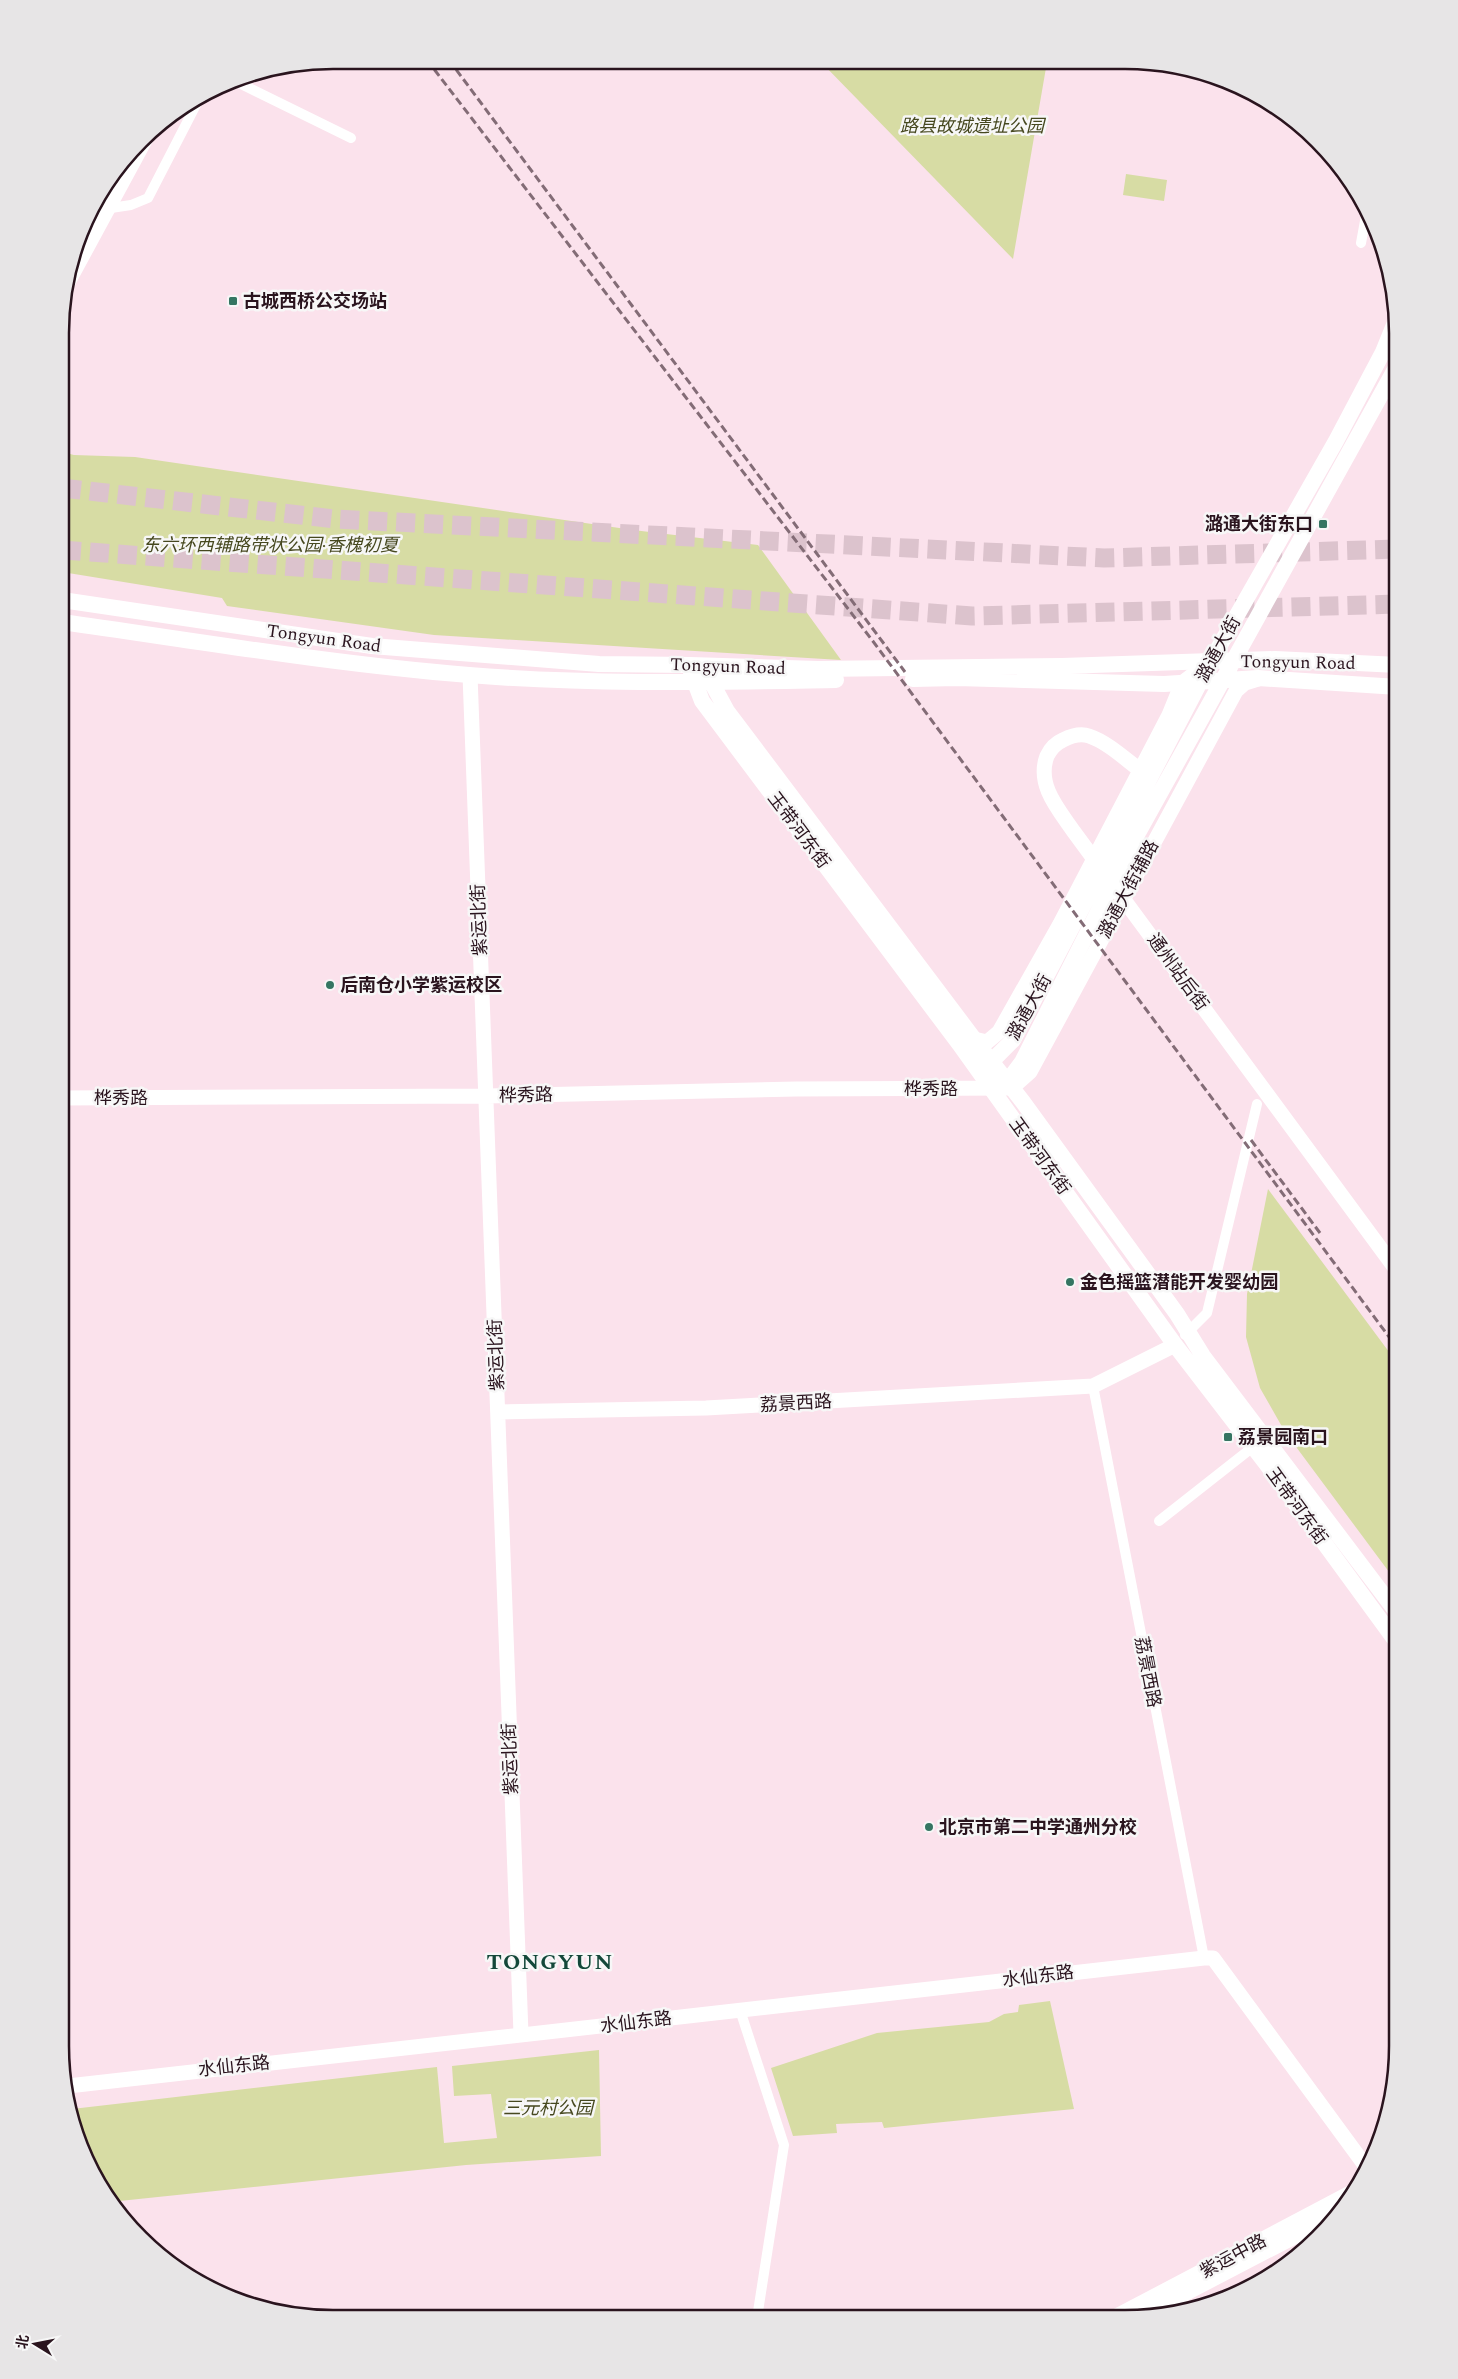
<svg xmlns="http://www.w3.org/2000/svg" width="1458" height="2379" font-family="Spectral,'Noto Sans SC',serif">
	<rect width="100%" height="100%" fill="#fbe2ec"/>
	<path fill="#d7dca4" d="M820,61L1047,62L1013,259Z
		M1126,174L1167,180L1164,201L1123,195Z
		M62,452L74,455L135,457L633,530L758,545L841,660L434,635L227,606L222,598L62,572Z
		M1268,1189L1398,1364V1584L1285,1432L1260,1388L1246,1337L1247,1294Z
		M1050,2001L1074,2109L884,2128L882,2122L836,2124L837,2133L793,2136L771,2068L877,2033L989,2022L1004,2014L1018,2012L1019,2005Z
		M599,2050L601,2156L466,2165L110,2202L81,2150L72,2109L437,2067L444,2143L497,2138L491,2094L454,2096L452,2066Z"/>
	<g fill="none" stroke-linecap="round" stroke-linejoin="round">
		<path stroke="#dcc3cd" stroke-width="19" stroke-dasharray="19 9" stroke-linecap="butt" d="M62,488L335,519L1104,558L1398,549
			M62,550L972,616L1398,604"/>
		<path stroke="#fff" stroke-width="10" d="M233,80L351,138
			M104,209L131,205L148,198L199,99
			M1361,243L1367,210
			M1185,1335L1207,1313L1257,1104
			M1093,1386L1204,1958
			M1159,1521L1253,1447
			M740,2010L784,2145L757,2318"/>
		<path stroke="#fff" stroke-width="15" d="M65,288L149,133
			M470,675L521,2034
			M1140,770C1124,758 1107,742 1089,736C1080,733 1071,736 1063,740C1056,743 1050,750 1047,756C1036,785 1059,810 1074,832L1398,1272
			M974,1039L987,1042L999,1032L1060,924L1169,715L1182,683L1211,661
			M61,1098L486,1096L796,1089L1012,1088L1030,1072L1236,691L1245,683L1258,679
			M498,1412L706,1408L1093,1386L1175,1345
			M68,2086L1204,1958H1213L1367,2168
			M1144,2315L1342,2212
			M1111,2319L1354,2191"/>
		<path stroke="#fff" stroke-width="16" d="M87,215L92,207
			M1396,320L1383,352L1336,441L1211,661L1013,1040L992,1061L991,1089L1007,1082L1022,1062L1139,831L1398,364
			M62,600L372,646L599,664L690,665L818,669L1062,666L1275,659L1398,665
			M62,622C197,641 332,664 469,675C591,685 714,682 836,680
			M691,672L702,701L960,1045L1175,1345L1265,1462L1398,1644
			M707,674L727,711L974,1039L1023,1102L1177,1314L1203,1356L1398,1614
			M913,679L957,678L1164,684L1258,678L1398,687"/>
		<path stroke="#836c76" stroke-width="3" stroke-dasharray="8 4" stroke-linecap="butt" d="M427,60L872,640L1398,1349
			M449,60L905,672
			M1251,1140L1320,1233"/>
	</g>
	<g fill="#357562" stroke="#f7f7f7" stroke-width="2">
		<rect x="228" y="296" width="10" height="10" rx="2.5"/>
		<rect x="1318" y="519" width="10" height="10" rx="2.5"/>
		<circle cx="330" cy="985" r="5"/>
		<circle cx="1070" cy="1282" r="5"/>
		<rect x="1223" y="1432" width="10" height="10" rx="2.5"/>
		<circle cx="929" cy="1827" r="5"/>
	</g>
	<g text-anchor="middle" stroke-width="5" stroke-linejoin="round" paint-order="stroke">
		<g font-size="18" font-style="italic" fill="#46481f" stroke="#f7f7f7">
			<text x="972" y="132">路县故城遗址公园</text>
			<text x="270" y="551">东六环西辅路带状公园·香槐初夏</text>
			<text x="548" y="2114">三元村公园</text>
		</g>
		<g font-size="18" font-weight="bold" fill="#2a141e" stroke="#f7f7f7" text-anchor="start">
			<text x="243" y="307">古城西桥公交场站</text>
			<text x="1313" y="530" text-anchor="end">潞通大街东口</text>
			<text x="340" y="991">后南仓小学紫运校区</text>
			<text x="1080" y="1288">金色摇篮潜能开发婴幼园</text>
			<text x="1238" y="1443">荔景园南口</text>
			<text x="939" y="1833">北京市第二中学通州分校</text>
		</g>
		<g font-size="18" fill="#2a141e" stroke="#f7f7f7">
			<text transform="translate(324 638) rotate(8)" y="6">Tongyun Road</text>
			<text transform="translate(1218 649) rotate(-61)" y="6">潞通大街</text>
			<text transform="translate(1298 662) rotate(1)" y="6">Tongyun Road</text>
			<text transform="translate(728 666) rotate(2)" y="6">Tongyun Road</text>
			<text transform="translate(799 830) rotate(53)" y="6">玉带河东街</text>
			<text transform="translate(1128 889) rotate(-62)" y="6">潞通大街辅路</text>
			<text transform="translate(479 920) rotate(-92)" y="6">紫运北街</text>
			<text transform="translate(1178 972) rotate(54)" y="6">通州站后街</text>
			<text transform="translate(1029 1007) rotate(-61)" y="6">潞通大街</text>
			<text x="931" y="1095">桦秀路</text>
			<text transform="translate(526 1095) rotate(-1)" y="6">桦秀路</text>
			<text x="121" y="1104">桦秀路</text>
			<text transform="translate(1040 1156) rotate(54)" y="6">玉带河东街</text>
			<text transform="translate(496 1355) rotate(-92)" y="6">紫运北街</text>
			<text transform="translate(796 1403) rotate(-3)" y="6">荔景西路</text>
			<text transform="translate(1297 1506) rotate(54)" y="6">玉带河东街</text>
			<text transform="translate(1148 1672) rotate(79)" y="6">荔景西路</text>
			<text transform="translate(510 1759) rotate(-92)" y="6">紫运北街</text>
			<text transform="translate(1038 1976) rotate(-7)" y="6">水仙东路</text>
			<text transform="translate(636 2022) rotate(-7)" y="6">水仙东路</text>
			<text transform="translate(234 2066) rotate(-6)" y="6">水仙东路</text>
			<text transform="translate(1233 2256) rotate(-28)" y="6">紫运中路</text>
		</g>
		<g font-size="22" font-weight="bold" letter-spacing="1" fill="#14483a" stroke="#f7f7f7">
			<text x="550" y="1969">TONGYUN</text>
		</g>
	</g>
	<path d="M0 0H1458V2379H0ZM333 69H1125A264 264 0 0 1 1389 333V2046A264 264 0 0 1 1125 2310H333A264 264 0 0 1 69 2046V333A264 264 0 0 1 333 69Z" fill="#e7e5e6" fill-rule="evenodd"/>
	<path fill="none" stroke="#2a141e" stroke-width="2.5" d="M333 69H1125A264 264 0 0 1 1389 333V2046A264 264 0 0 1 1125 2310H333A264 264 0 0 1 69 2046V333A264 264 0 0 1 333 69Z"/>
	<g transform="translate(35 2344) rotate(280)" stroke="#f7f7f7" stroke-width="4" paint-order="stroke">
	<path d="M0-4L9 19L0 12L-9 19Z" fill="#2a141e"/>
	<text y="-8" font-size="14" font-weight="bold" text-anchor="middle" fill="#2a141e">北</text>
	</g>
</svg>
